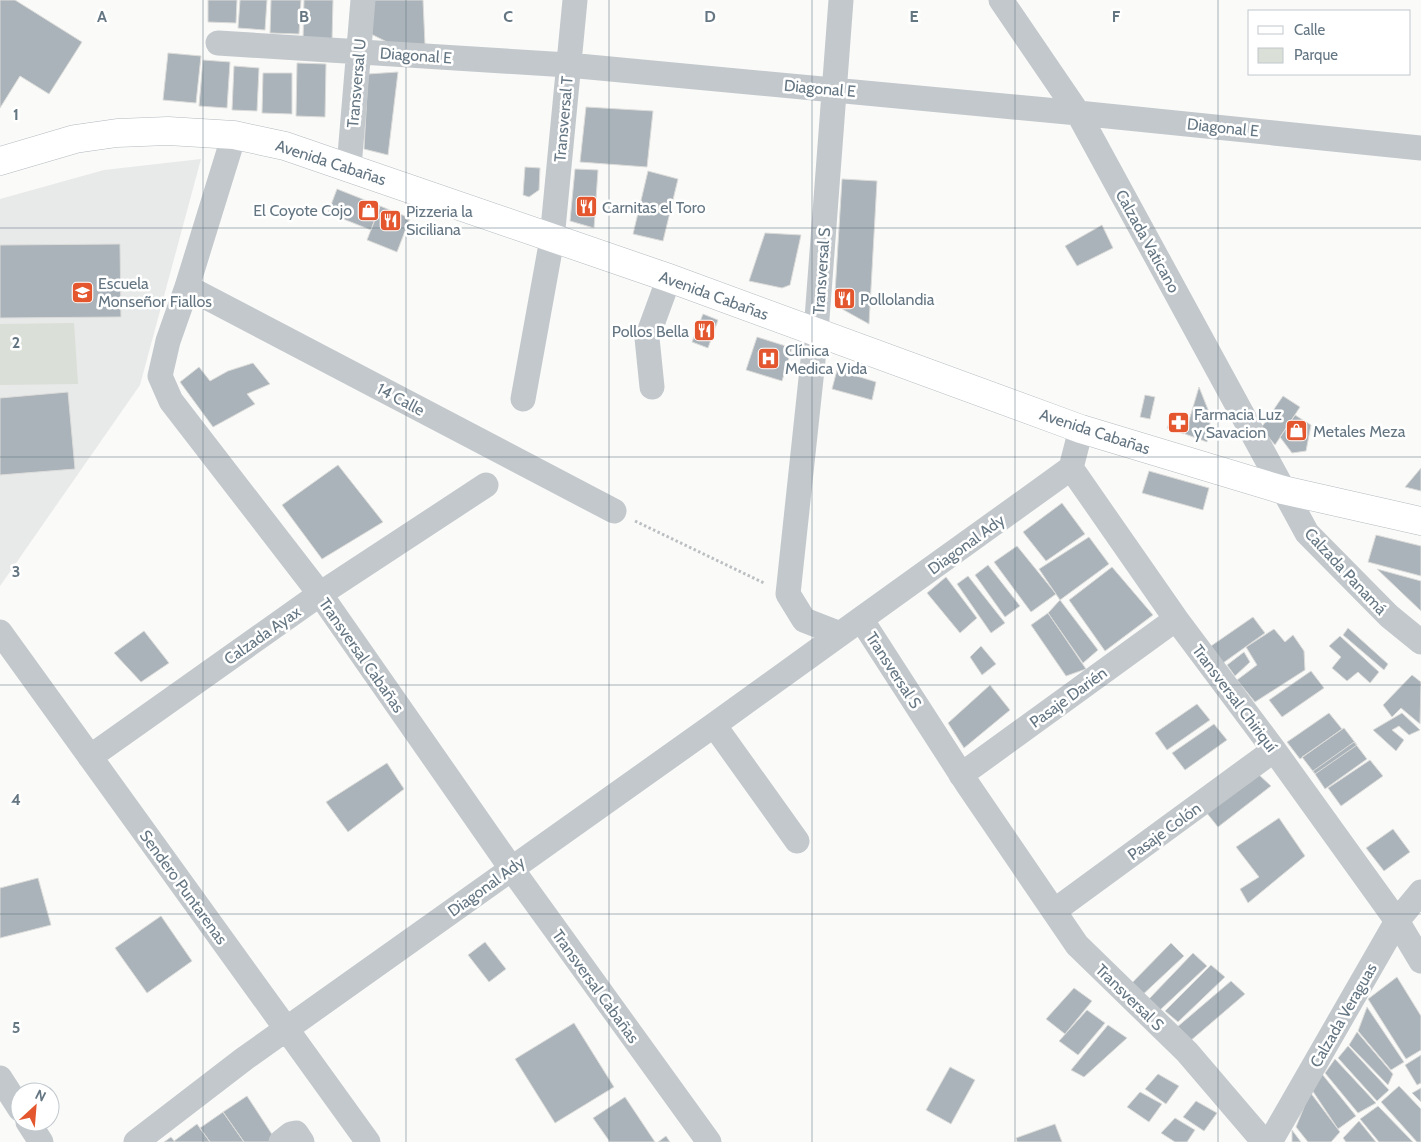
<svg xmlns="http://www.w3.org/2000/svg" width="1421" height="1142" font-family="Cabin,sans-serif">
	<rect width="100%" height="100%" fill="#fafaf8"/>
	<path fill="#e8e9e9" d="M201,159L140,385L0,586V199L104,170Z"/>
	<path fill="#dadfd7" d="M74,323L78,384L0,385V324Z"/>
	<path fill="#aab3b9" stroke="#dcdcda" d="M0,0H15L82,42L49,94L20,76L0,108Z
		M208,0H237L236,23L208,22Z
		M240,0H267L265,30L238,28Z
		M271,0H301L299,34L270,33Z
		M304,0H333L332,41L303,40Z
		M371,0H423L425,45L389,43L369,33Z
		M168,53L201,56L196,103L163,100Z
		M203,60L230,62L227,108L199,106Z
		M297,63L326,64L325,117L296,116Z
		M234,66L259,68L257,111L232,110Z
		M398,72L388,155L364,149L368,74Z
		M263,73H292V114L262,113Z
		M586,107L653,111L647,167L580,162Z
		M525,167L540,168L539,190L529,197L523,195Z
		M575,169L598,170L594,228L570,221Z
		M648,171L678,179L663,241L633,234Z
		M842,179L877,181L869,324L842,309L835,293Z
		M337,189L380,206L371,230L328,213Z
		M380,206L410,218L397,252L367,240Z
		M1102,225L1113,248L1077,266L1065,246Z
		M765,233L801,235L790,285L782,288L749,281Z
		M120,244L121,317L0,318V245Z
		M703,314L718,320L708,348L692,342Z
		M757,337L792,348L782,381L746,370Z
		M253,363L270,384L247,394L255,404L213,427L180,382L199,367L210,381L228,371Z
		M837,370L876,382L872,400L832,389Z
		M1199,387L1211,417L1207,442L1185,434Z
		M68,392L75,469L0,475V398Z
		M1145,395L1155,397L1150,419L1140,417Z
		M1283,396L1300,407L1275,445L1261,428Z
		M1173,415L1189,418L1184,434L1167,428Z
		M1295,415L1311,425L1306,451L1292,453L1280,437Z
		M338,465L383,522L322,559L282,505Z
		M1421,468V491L1405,487Z
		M1149,471L1209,488L1203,510L1142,493Z
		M1062,503L1085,534L1046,561L1023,532Z
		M1376,535L1421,546V576L1368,562Z
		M1089,537L1109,564L1060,600L1039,569Z
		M1017,546L1056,594L1031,612L994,562Z
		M988,565L1020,606L1005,617L975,575Z
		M1112,567L1153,615L1105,651L1069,600Z
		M1377,569L1421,581V611Z
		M968,576L1005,623L991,633L957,584Z
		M946,577L977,618L960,633L927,593Z
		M1060,600L1098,650L1083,663L1048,613Z
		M1048,613L1086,669L1066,676L1031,625Z
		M1253,617L1265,633L1223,663L1211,646Z
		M1348,628L1388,664L1384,670L1343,635Z
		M1274,629L1285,642L1293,635L1304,651L1305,670L1255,702L1237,680L1257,665L1246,647Z
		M144,631L169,663L141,682L114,653Z
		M1340,636L1379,672L1370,683L1358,672L1347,681L1332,668L1341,657L1329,646Z
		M981,646L996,664L982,675L970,657Z
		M1244,652L1250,662L1235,676L1227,665Z
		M1311,671L1324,688L1282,717L1269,700Z
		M1412,675L1421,682L1420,724L1401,708L1392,717L1383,705Z
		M990,685L1010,710L964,748L948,723Z
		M1197,704L1210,720L1167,750L1155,733Z
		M1329,713L1342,729L1300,759L1287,742Z
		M1402,713L1420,730L1409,735L1399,726L1392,730L1404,740L1396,751L1373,730Z
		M1214,724L1227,740L1185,770L1172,753Z
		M1344,728L1357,745L1315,774L1302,757Z
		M1354,742L1367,759L1325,789L1313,771Z
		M1370,760L1383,776L1341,806L1328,788Z
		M387,763L404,789L348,832L326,802Z
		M1257,773L1271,786L1218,827L1206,812Z
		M1279,818L1305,856L1248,903L1240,889L1259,877L1236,847Z
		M1393,829L1410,852L1384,871L1366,848Z
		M38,878L51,925L0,938V888Z
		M161,916L192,961L147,993L115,948Z
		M485,942L506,969L489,982L468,955Z
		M1171,943L1184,956L1137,1000L1125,990Z
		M1193,953L1207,966L1160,1010L1148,1000Z
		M1211,965L1225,977L1178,1022L1165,1011Z
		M1397,977L1421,1016V1050L1406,1059L1368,999Z
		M1231,981L1245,994L1189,1042L1176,1028Z
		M1074,988L1092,1001L1065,1034L1046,1019Z
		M1367,1007L1404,1062L1391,1070L1358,1031Z
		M1087,1010L1105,1023L1078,1055L1059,1041Z
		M574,1023L614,1087L555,1123L515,1059Z
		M1108,1025L1127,1038L1084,1077L1071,1070Z
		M1357,1032L1393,1074L1388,1085L1349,1045Z
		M1348,1046L1389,1090L1377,1101L1338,1058Z
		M1421,1055V1083L1417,1085L1405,1065Z
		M1335,1059L1376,1103L1358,1113L1325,1073Z
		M950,1067L975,1080L951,1124L926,1110Z
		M1158,1074L1179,1086L1166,1104L1145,1089Z
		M1322,1074L1356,1116L1338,1129L1312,1090Z
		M1399,1086L1421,1109V1142H1417L1381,1102Z
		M1421,1088V1102L1412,1093Z
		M1140,1092L1162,1104L1149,1122L1127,1107Z
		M1310,1092L1340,1132L1331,1142H1308L1296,1127Z
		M247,1096L277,1142H244L223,1112Z
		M625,1097L655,1142H610L593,1118Z
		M1196,1101L1217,1113L1204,1131L1183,1117Z
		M1378,1106L1413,1142H1379L1360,1119Z
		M223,1112L244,1142H210L200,1128Z
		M1175,1118L1195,1130L1187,1142H1175L1161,1133Z
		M1359,1121L1376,1142H1346L1343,1138Z
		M197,1124L210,1142H175L174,1141Z
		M1055,1124L1062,1142H1017L1016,1138Z
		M1292,1130L1301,1142H1292Z
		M666,1136L670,1142H658Z
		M171,1137L175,1142H164Z"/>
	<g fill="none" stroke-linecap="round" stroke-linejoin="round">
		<defs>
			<path id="secondary" d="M0,161L75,139L117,133L168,131L234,135L285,146L669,278L1081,429L1283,490L1421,521"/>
		</defs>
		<use href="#secondary" stroke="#b3babf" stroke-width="29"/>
		<path stroke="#bbbfc2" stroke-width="3" stroke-dasharray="2.5 2.5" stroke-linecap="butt" d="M635,521L764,583"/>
		<path stroke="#c3c8cc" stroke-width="25" d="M1001,0L1078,113L1307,533L1389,616L1421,642
			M218,43L568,65L1078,113L1421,148
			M234,135L187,287L168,341L160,376L171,401L320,594L511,868L709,1142
			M349,167L363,0
			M187,287L614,511
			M652,387L647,338L669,278
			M523,399L552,239L575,0
			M1081,429L1071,468L1176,619L1274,750L1397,921L1421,961
			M861,619L1071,468
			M0,632L368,1142
			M840,634L804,620L788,594L816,332L841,0
			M714,725L797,841
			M90,757L320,594L486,485
			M961,775L1176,619
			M1054,911L1274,750
			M0,1078L20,1109
			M28,1122L41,1142
			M136,1142L244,1059L714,725L861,619L968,785L1077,945L1187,1052L1264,1142
			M281,1142L291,1134L296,1133L302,1142
			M1270,1142L1397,921L1421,892"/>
		<use href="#secondary" stroke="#fff" stroke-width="28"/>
	</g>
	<path fill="none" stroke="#657683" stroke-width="1" stroke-opacity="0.55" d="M203,0V1142M406,0V1142M609,0V1142M812,0V1142M1015,0V1142M1218,0V1142M0,228H1421M0,457H1421M0,685H1421M0,914H1421"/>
	<defs>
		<symbol id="restaurant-square" viewBox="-11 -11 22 22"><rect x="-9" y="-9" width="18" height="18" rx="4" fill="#e4572e" stroke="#fff"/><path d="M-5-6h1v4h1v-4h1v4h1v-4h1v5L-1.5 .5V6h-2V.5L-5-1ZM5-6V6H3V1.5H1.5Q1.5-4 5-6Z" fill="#fff"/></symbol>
		<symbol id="shop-square" viewBox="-11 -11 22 22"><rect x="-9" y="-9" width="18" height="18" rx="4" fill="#e4572e" stroke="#fff"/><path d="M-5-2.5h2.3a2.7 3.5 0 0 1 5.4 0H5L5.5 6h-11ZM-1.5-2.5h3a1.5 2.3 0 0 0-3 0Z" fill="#fff"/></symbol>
		<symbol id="school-square" viewBox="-11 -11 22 22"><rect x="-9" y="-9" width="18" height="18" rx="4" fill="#e4572e" stroke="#fff"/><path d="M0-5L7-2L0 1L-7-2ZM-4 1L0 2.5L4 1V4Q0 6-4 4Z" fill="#fff"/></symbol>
		<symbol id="hospital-square" viewBox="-11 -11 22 22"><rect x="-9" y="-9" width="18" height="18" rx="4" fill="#e4572e" stroke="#fff"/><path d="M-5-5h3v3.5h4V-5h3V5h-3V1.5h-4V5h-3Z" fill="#fff"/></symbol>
		<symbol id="pharmacy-square" viewBox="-11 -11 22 22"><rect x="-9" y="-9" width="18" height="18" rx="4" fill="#e4572e" stroke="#fff"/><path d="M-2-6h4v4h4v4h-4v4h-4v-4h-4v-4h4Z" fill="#fff"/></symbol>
	</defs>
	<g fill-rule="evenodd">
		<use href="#restaurant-square" x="574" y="194" width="25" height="25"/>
		<use href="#shop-square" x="356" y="198" width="25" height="25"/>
		<use href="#restaurant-square" x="378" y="208" width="25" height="25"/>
		<use href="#school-square" x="70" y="280" width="25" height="25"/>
		<use href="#restaurant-square" x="832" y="286" width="25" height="25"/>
		<use href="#restaurant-square" x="692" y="318" width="25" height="25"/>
		<use href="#hospital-square" x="756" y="346" width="25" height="25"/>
		<use href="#pharmacy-square" x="1166" y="410" width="25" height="25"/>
		<use href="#shop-square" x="1284" y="418" width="25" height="25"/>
	</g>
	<g text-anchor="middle" stroke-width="5" stroke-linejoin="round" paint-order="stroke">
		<g font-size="16" fill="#657683" stroke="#fff">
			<text transform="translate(416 55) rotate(4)" y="6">Diagonal E</text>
			<text transform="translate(356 83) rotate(-85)" y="6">Transversal U</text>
			<text transform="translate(820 88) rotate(5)" y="6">Diagonal E</text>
			<text transform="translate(563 119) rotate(-85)" y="6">Transversal T</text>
			<text transform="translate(1223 127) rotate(6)" y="6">Diagonal E</text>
			<text transform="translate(331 162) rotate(18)" y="6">Avenida Cabañas</text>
			<text transform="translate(1148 241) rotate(61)" y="6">Calzada Vaticano</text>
			<text transform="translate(821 271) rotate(-86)" y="6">Transversal S</text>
			<text transform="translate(714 295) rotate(20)" y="6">Avenida Cabañas</text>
			<text transform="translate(401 399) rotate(28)" y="6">14 Calle</text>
			<text transform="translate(1095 431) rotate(18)" y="6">Avenida Cabañas</text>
			<text transform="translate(966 544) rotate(-36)" y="6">Diagonal Ady</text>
			<text transform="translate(1346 571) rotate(47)" y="6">Calzada Panamá</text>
			<text transform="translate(262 635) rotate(-35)" y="6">Calzada Ayax</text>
			<text transform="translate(362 655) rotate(55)" y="6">Transversal Cabañas</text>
			<text transform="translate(894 670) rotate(57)" y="6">Transversal S</text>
			<text transform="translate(1068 697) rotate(-36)" y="6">Pasaje Darién</text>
			<text transform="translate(1235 698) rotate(53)" y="6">Transversal Chiriquí</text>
			<text transform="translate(1164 831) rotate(-36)" y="6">Pasaje Colón</text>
			<text transform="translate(486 886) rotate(-36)" y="6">Diagonal Ady</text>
			<text transform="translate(184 887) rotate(54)" y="6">Sendero Puntarenas</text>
			<text transform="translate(596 986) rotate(54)" y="6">Transversal Cabañas</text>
			<text transform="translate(1130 997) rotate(44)" y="6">Transversal S</text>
			<text transform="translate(1343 1015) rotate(-60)" y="6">Calzada Veraguas</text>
		</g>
		<g font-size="16" fill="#657683" stroke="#fff" text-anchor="start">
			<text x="602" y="213">Carnitas el Toro</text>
			<text x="352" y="216" text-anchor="end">El Coyote Cojo</text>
			<text x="406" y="217">Pizzeria la<tspan x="406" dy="18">Siciliana</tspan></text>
			<text x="98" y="289">Escuela<tspan x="98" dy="18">Monseñor Fiallos</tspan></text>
			<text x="860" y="305">Pollolandia</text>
			<text x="689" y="337" text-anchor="end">Pollos Bella</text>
			<text x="785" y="356">Clínica<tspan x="785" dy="18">Medica Vida</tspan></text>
			<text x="1194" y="420">Farmacia Luz<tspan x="1194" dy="18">y Savacion</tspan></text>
			<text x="1313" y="437">Metales Meza</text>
		</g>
	</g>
	<g font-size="16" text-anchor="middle" font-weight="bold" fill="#657683" stroke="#fff" stroke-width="5" stroke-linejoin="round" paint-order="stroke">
		<text x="102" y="22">A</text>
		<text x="304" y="22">B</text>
		<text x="508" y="22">C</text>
		<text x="710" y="22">D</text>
		<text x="914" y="22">E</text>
		<text x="1116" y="22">F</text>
		<text x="16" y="120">1</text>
		<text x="16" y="348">2</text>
		<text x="16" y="577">3</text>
		<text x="16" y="805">4</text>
		<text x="16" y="1033">5</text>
	</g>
	<rect x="1248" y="10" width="162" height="65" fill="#ffffff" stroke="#c1c8cd"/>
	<rect x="1258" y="26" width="25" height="8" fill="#ffffff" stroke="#c1c8cd"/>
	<text x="1294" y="35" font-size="15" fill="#657683">Calle</text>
	<rect x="1258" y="48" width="25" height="15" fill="#dadfd7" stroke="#c1c8cd"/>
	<text x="1294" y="60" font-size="15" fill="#657683">Parque</text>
	<g transform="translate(35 1107) rotate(26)"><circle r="24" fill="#ffffff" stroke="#c1c8cd"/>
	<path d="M0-4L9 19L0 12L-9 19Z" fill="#e4572e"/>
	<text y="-8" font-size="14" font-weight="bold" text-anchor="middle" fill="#657683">N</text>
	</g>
</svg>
